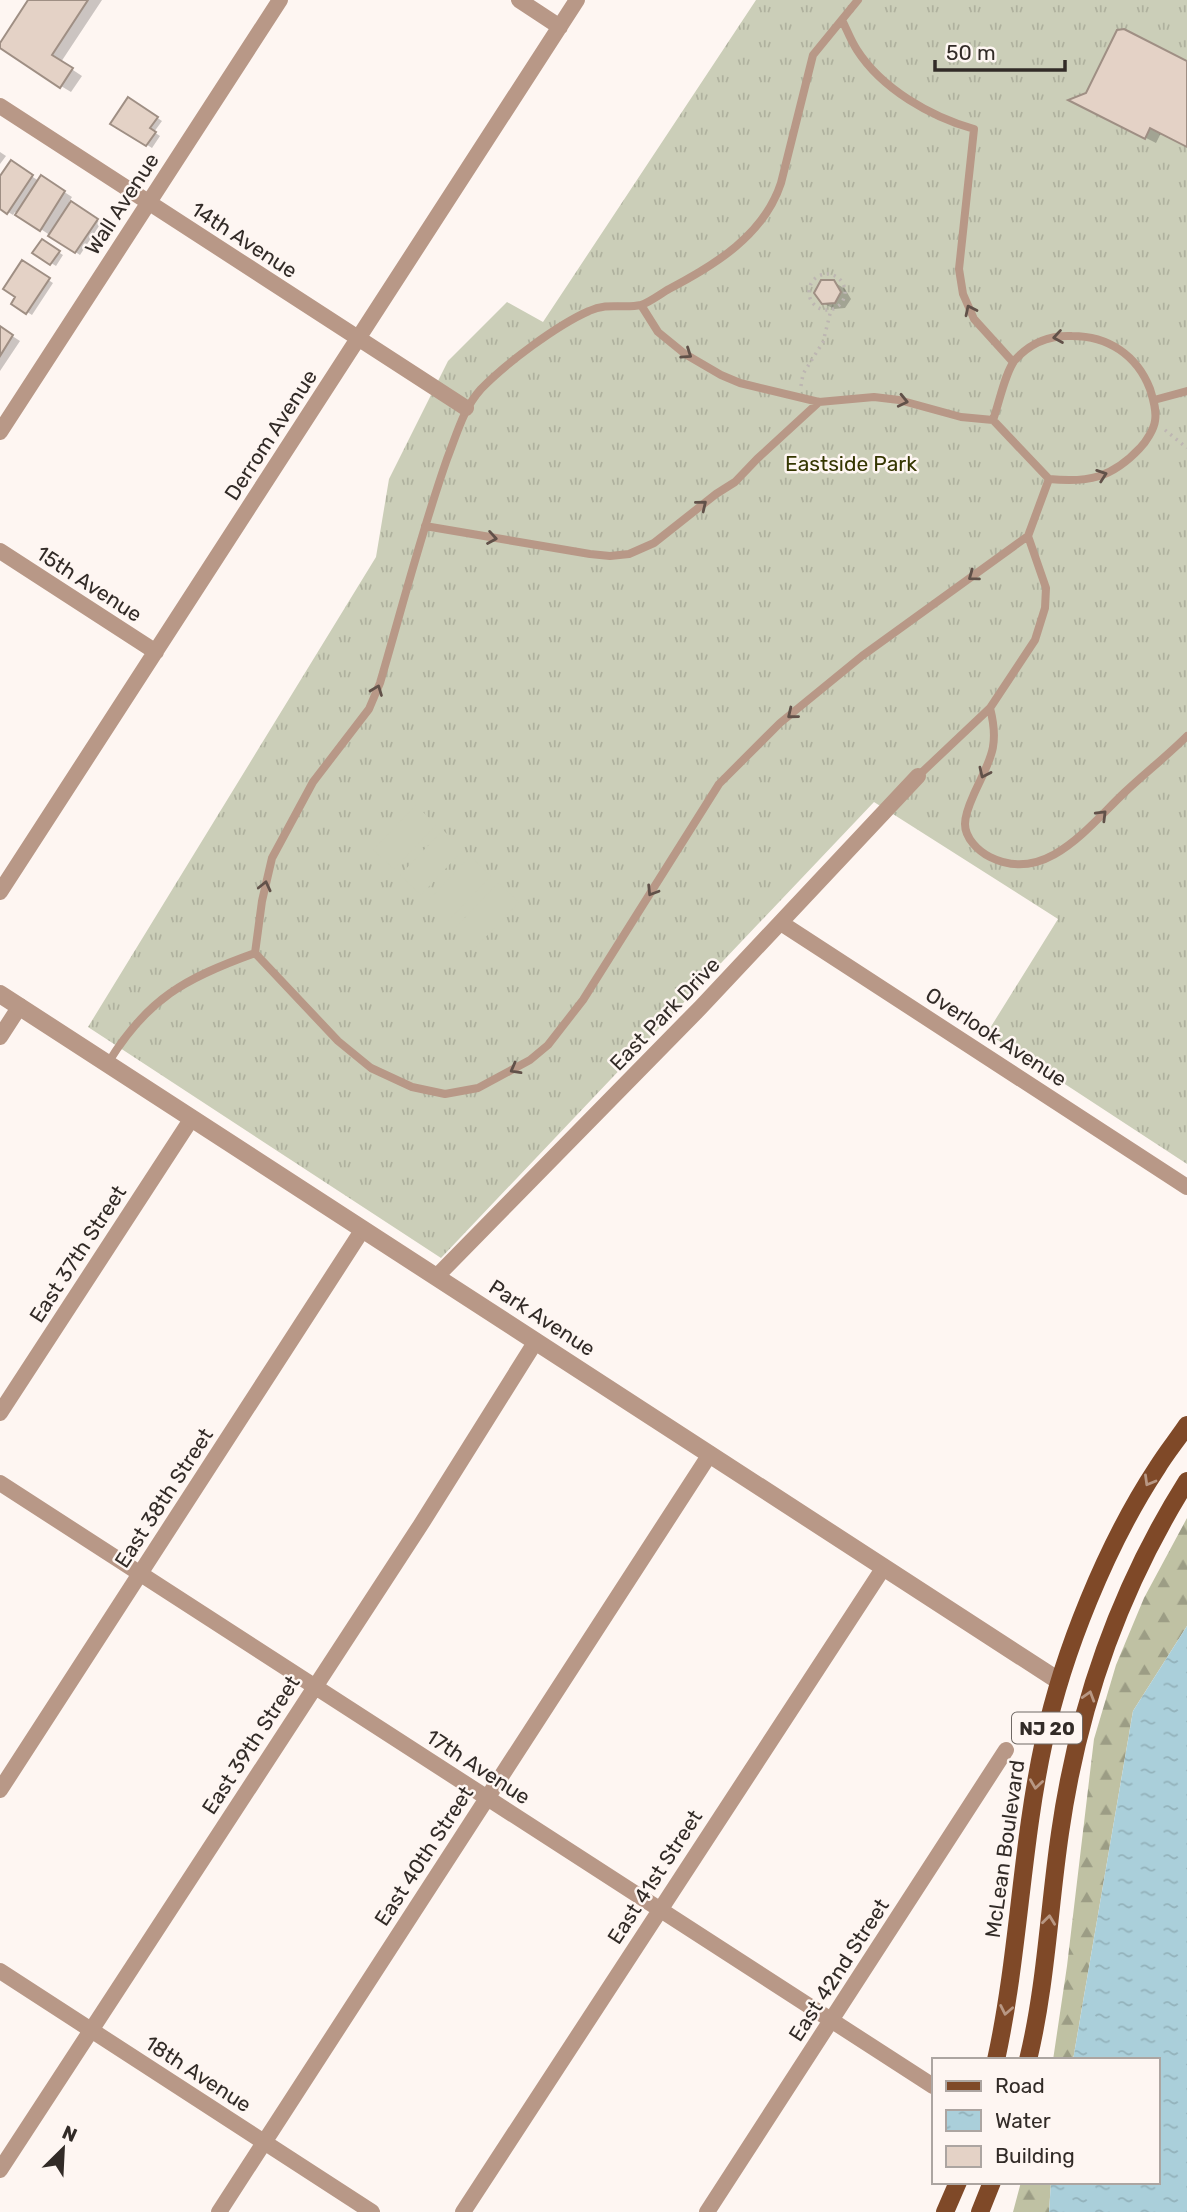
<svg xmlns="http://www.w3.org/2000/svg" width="1187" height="2212" font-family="Rubik,sans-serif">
	<defs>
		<pattern id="grass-tufts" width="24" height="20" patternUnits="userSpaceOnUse" patternTransform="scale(1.75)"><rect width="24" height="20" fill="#cbceb8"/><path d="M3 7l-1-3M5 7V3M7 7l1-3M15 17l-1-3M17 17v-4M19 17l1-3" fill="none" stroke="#afb19e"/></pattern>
		<pattern id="forest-firs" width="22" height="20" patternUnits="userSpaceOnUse" patternTransform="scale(1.75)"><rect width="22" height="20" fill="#bfc1a3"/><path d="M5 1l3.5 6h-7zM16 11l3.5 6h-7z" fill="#9c9d85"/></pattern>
		<pattern id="water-ripples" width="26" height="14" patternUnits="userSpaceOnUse" patternTransform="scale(1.75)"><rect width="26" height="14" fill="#aacfda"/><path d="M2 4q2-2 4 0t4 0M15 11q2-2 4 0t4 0" fill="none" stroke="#93b2bb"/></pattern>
	</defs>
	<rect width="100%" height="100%" fill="#fef6f2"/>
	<path fill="url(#grass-tufts)" d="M756,0H1187V1164L987,1033L1058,919L874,802L441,1258L88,1027L376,557L389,479L448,361L507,302L543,322Z"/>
	<path fill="url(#forest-firs)" d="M1187,1518V1626L1133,1711L1073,2060H1053L1067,1966L1094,1739L1116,1665L1144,1598Z
		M1021,2182H1051L1049,2212H1013Z"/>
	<path fill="#cbceb8" d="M416,805L436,825L394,869L373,850Z
		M443,830L463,850L421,895L400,875Z
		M470,856L491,876L448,921L428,901Z
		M498,883L519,902L476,947L456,927Z"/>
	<path fill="url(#water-ripples)" d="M1187,1626V2212H1049L1051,2182H1157V2060H1073L1133,1711Z"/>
	<path fill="#0003" d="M31,0H102L61,62L82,76L71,92L61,86Z
		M1187,63V146L1161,133L1156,143L1081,105Z
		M129,99L162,121L154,132L160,136L152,148L113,123Z
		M0,152L6,156L0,164Z
		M11,163L39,181L49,182L72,197L69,202L101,223L80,255L15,212L13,215L0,207V180Z
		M42,242L63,255L56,266L35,253Z
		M22,263L53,283L32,315L13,303L18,297Z
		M834,282L845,289L851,299L845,308L834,309L823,303Z
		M0,328L20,341L0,371Z"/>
	<path fill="#e4d2c6" stroke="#9f8f84" stroke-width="2" d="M28,0H88L52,55L73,68L60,88L0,48V43Z
		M1124,29L1187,61V147L1150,128L1145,139L1068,100L1086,93L1117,30Z
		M128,97L158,117L150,128L156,132L146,146L110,124Z
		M11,160L33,175L7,214L0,209V176Z
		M41,175L65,191L40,231L15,215Z
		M71,201L98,219L75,253L48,236Z
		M42,239L60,251L50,265L32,253Z
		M22,260L50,278L26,314L11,304L15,297L3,289Z
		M821,280H834L841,292L835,303L822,304L814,293Z
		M0,326L13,335L0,356Z"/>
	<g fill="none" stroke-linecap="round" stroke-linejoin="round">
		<path stroke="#bdb6b2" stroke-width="3.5" stroke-dasharray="2 5" stroke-linecap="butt" d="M809 292a18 18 0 1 1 36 0a18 18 0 1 1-36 0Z
			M801,386L803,374L823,342L831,310
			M1165,430L1187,448"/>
		<path stroke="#b89887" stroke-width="8" d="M842,20C847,30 851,41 857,50C882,89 931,117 974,129L959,269L963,294L974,319L1013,362
			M641,305L658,332L685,354L721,375L740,383L819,402L874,397L899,400L961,417L993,420L1049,479C1088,483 1112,478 1140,448C1146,442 1154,429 1155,421C1157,410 1153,399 1150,389C1137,355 1108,336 1072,336C1050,335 1030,343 1015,360C1005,372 999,404 993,420
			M1154,400L1187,391
			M425,526L590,554L610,556L629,554L654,543L716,494L735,482L757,459L819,402
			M990,708C1000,747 990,759 974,794C970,803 965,814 965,824C965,838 978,851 990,857C1045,885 1088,827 1124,793C1144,774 1167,756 1187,736
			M918,776L990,708L1035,640L1045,608L1046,588L1028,536
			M255,953L262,901L272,858L313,782L369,709L380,683C402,608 421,533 447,459C457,434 463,409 481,389C505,364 557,325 589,311C608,302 623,309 641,305C650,302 660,294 669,289C715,265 764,235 781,183L813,55L858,0
			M255,953L338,1041L371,1068L412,1087L445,1094L478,1088L530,1060L548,1045L583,1000L719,784L780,723L862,656L1028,536L1049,479
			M108,1063C147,999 185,978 255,953"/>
		<path stroke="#b89887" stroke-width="16" d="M519,0L560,27
			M0,106L466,408
			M0,432L280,0
			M0,551L156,652
			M0,892L577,0
			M781,923L1187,1187
			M0,1037L20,1006
			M437,1276L701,1007L918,776
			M0,1413L192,1118
			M0,1483L933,2086
			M0,1790L363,1229
			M0,1971L372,2212
			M0,2170L420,1526L536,1341
			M219,2212L710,1454
			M463,2212L884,1567
			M707,2212L1006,1750"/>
		<path stroke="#b89887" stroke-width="18" d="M0,994L1059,1681"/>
		<path stroke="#7f4928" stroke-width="18" d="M996,2060C1019,1955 1021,1846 1044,1741C1063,1652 1107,1544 1157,1468C1166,1453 1177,1440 1187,1425
			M1028,2060C1046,1986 1049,1908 1060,1833C1078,1707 1119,1589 1187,1481
			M945,2212L958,2182
			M980,2212L992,2182"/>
	</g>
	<defs><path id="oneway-chevron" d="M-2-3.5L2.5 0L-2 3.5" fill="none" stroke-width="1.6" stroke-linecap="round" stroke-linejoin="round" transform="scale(1.75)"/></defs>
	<g stroke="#615149">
		<use href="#oneway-chevron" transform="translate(970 310) rotate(-116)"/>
		<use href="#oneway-chevron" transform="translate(1058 337) rotate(171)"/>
		<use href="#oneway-chevron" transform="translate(687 354) rotate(34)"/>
		<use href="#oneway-chevron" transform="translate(903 401) rotate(13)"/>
		<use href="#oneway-chevron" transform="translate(1102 475) rotate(-19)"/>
		<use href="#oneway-chevron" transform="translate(702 505) rotate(-39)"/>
		<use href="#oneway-chevron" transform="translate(492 538) rotate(10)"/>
		<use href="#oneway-chevron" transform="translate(973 576) rotate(144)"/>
		<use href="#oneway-chevron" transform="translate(377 690) rotate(-69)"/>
		<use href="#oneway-chevron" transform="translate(792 714) rotate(141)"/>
		<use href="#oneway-chevron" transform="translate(984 773) rotate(115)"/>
		<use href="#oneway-chevron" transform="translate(1102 815) rotate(-45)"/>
		<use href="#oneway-chevron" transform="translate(265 886) rotate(-77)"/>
		<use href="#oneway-chevron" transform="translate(652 891) rotate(122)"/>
		<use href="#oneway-chevron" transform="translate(515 1069) rotate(151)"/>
	</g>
	<g stroke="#b89783">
		<use href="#oneway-chevron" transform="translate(1149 1481) rotate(120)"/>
		<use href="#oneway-chevron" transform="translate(1089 1696) rotate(-73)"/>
		<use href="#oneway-chevron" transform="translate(1036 1784) rotate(98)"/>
		<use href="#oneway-chevron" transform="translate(1049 1920) rotate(-83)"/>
		<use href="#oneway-chevron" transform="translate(1006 2010) rotate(101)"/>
	</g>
	<g text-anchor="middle" stroke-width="5" stroke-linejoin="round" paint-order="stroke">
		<rect fill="#fef6f2" stroke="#6f6864" stroke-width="2" x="1012" y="1712.5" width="70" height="31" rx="5"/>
		<g font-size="19" font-weight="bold" fill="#322b27">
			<text x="1047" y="1735">NJ 20</text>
		</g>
		<g font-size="21" fill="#322b27" stroke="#fef6f2">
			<text transform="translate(122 204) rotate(-57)" y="7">Wall Avenue</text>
			<text transform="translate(244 240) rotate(33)" y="7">14th Avenue</text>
			<text transform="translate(271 435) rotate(-57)" y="7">Derrom Avenue</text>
			<text transform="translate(89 584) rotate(33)" y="7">15th Avenue</text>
			<text transform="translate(665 1014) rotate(-46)" y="7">East Park Drive</text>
			<text transform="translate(996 1037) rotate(33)" y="7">Overlook Avenue</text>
			<text transform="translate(78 1254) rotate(-57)" y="7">East 37th Street</text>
			<text transform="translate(542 1318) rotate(33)" y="7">Park Avenue</text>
			<text transform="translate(164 1498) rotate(-57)" y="7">East 38th Street</text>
			<text transform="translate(251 1745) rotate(-57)" y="7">East 39th Street</text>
			<text transform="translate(478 1767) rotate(33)" y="7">17th Avenue</text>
			<text transform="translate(1005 1849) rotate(-82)" y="7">McLean Boulevard</text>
			<text transform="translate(424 1856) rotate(-57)" y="7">East 40th Street</text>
			<text transform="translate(655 1877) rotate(-57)" y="7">East 41st Street</text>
			<text transform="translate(839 1970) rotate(-57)" y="7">East 42nd Street</text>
			<text transform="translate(198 2074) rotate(33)" y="7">18th Avenue</text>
		</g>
		<g font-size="21" fill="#343600" stroke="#fef6f2">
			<text x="851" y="471">Eastside Park</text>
		</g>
	</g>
	<rect x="932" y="2058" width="228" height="126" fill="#fef6f2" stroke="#aca5a1" stroke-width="2"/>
	<rect x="946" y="2081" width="35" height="10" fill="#7f4928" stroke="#aca5a1" stroke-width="2"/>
	<text x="995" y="2093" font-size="21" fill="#322b27">Road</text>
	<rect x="946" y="2110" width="35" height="21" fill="url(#water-ripples)" stroke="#aca5a1" stroke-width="2"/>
	<text x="995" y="2128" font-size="21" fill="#322b27">Water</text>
	<rect x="946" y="2146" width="35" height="21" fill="#e4d2c6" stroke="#aca5a1" stroke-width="2"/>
	<text x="995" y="2163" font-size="21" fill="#322b27">Building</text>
	<g transform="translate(63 2149) rotate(24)" stroke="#fef6f2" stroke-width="5" paint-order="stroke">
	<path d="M0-5L12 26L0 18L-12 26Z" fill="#322b27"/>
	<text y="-10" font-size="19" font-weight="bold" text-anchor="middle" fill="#322b27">N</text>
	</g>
	<path d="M935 60v10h130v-10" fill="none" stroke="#322b27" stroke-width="3.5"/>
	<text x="946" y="60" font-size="21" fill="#322b27" stroke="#fef6f2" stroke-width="5" paint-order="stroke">50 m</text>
</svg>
